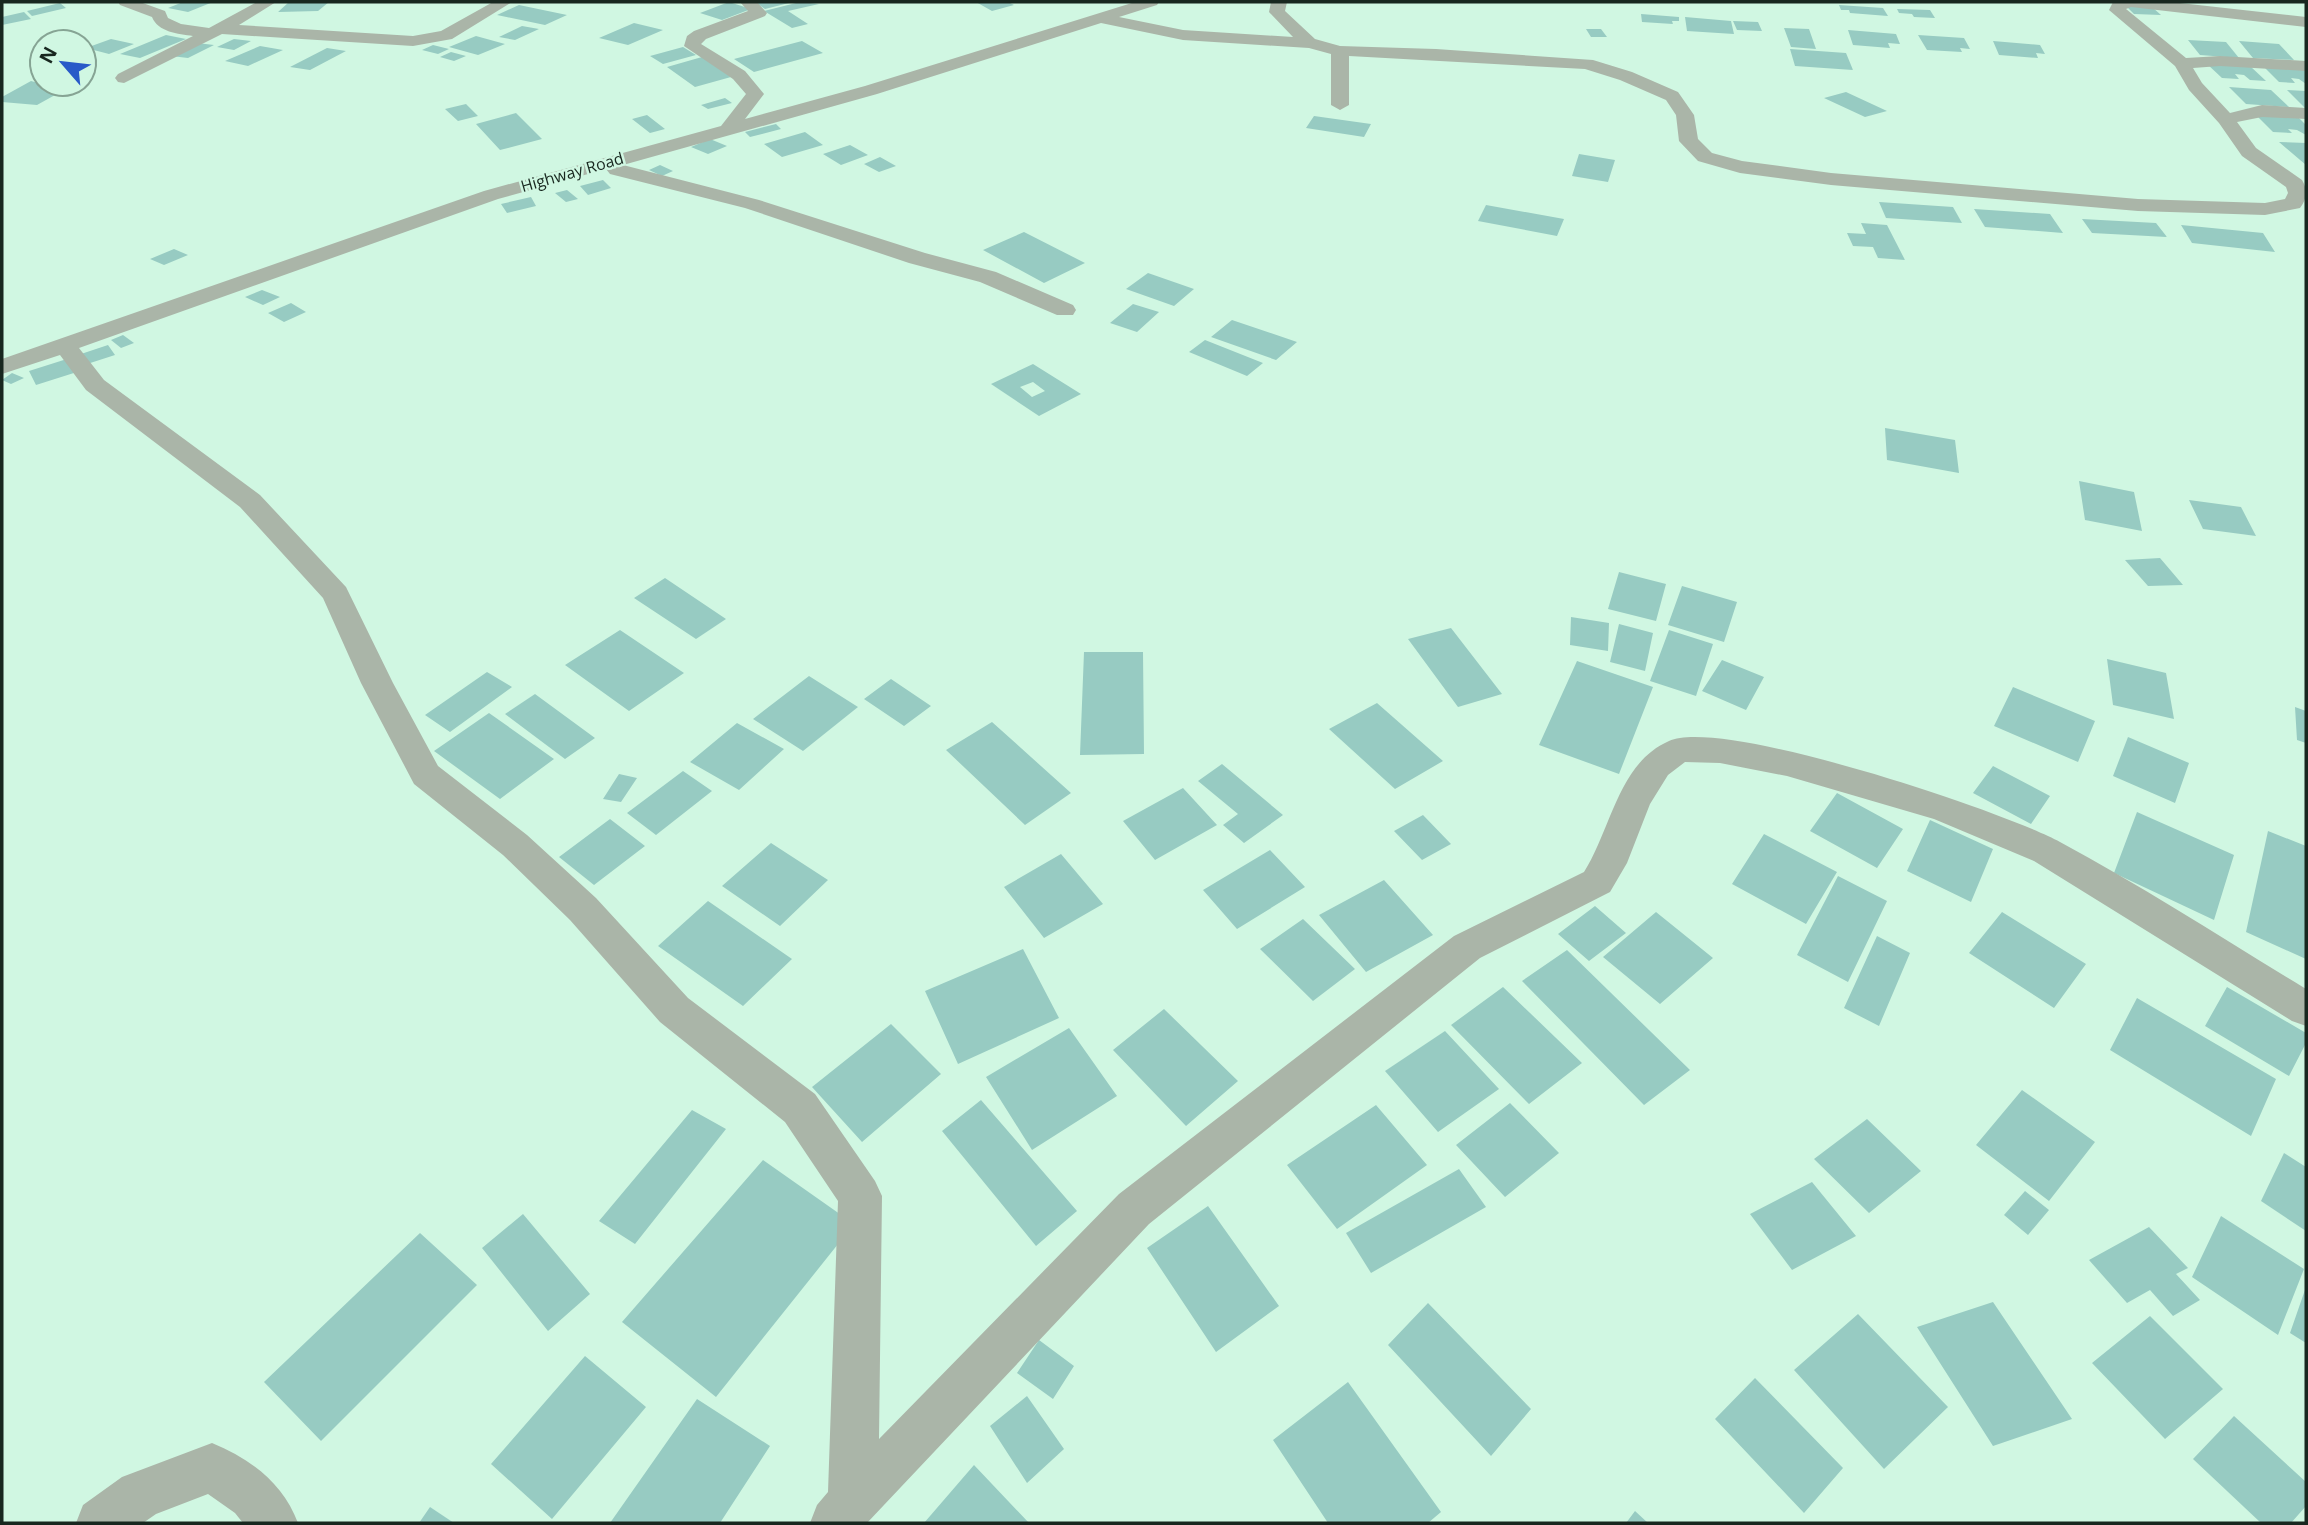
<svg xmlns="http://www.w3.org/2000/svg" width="2308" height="1525" font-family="'Open Sans',sans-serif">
	<rect width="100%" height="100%" fill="#d0f7e2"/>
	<path fill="#97cbc2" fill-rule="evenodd" d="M183,2H213L188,12L168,8Z
		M289,2H329L318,11L278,12Z
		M729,2L751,9L722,20L700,13Z
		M755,2H789V3L765,9Z
		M800,2L819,4L788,11L808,24L792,28L764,11Z
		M976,2H1008L1014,5L992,11Z
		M60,3L66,8L32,16L27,11Z
		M519,5L567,15L545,25L497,15Z
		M1839,5L1883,8L1888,16L1850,13L1849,10H1841Z
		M2126,6L2152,7L2161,15L2134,14Z
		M1897,9L1930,10L1935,18L1914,17L1912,14L1899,13Z
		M24,12L31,19L2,25V17Z
		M1641,14L1679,17V21H1672L1673,24L1642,22Z
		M1685,17L1731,21L1734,34L1687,31Z
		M1733,21L1758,22L1762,31L1737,30Z
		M634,23L663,30L628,45L599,38Z
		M522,26L539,29L515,40L499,37Z
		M1784,28L1809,29L1816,49L1791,47Z
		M1586,29H1601L1607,37H1591Z
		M1848,30L1896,34L1900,44L1888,43L1890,48L1853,45Z
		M166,35L186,39L140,58L120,54Z
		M1918,35L1964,38L1970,49L1960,48L1962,52L1927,50Z
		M476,36L505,44L478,55L449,47Z
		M111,39L134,44L109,54L86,48Z
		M234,39L251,41L234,50L217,47Z
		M2188,40L2226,42L2239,58L2200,55Z
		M802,41L823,53L754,72L734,59Z
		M1993,41L2040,45L2045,54L2036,53L2038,58L1999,55Z
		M2239,41L2279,44L2294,60L2253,58Z
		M197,43L214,45L188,58L171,56Z
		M433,45L449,49L438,54L422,50Z
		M260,46L283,50L248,66L225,61Z
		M683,47L696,55L663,64L650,56Z
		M327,48L346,51L310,70L290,67Z
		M1790,49L1846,53L1853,70L1795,66Z
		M451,52L466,56L454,61L440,57Z
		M702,57L731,77L695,87L667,67Z
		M2206,63L2249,65L2266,81L2250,80L2244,75L2235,74L2239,79L2222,78Z
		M2263,66L2303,68L2306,71V84L2299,79L2291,78L2295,83L2279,82Z
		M31,81L42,84L73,85L37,105L2,102V97Z
		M2229,87L2271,90L2289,107L2246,104Z
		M2287,90L2306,91V109Z
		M1846,92L1887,111L1865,117L1824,98Z
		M725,98L732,103L708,109L701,105Z
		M466,104L478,116L458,121L445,109Z
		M516,113L542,139L500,150L476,124Z
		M647,115L665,129L650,133L632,119Z
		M1314,116L1371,124L1364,137L1306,128Z
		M2257,116H2297L2306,125V135L2297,130L2288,129L2292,133L2273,132Z
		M776,124L781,129L750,137L745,132Z
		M805,132L823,145L782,157L764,144Z
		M710,139L727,146L708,154L691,147Z
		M2279,142L2306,143V165Z
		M850,145L868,155L841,165L823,154Z
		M1579,154L1615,160L1608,182L1572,176Z
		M880,157L896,166L879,172L864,164Z
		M660,165L673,171L662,176L649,170Z
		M603,180L611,188L588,195L580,186Z
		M567,190L578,199L566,202L555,193Z
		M531,197L536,206L507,213L501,204Z
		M1879,202L1953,207L1962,223L1886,218Z
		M1486,205L1564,219L1557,236L1478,221Z
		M1974,209L2050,214L2063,233L1985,227Z
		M2082,219L2156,223L2167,237L2092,233Z
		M1861,223L1887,225L1905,260L1878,258L1873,247L1853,246L1847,233L1866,234Z
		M2181,225L2263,233L2275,252L2192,243Z
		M1024,232L1085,263L1044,283L983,250Z
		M174,249L188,255L164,265L150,259Z
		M1148,273L1194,289L1174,306L1126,289Z
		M262,290L280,297L263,305L245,297Z
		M291,303L306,312L284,322L268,313Z
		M1133,304L1159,312L1137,332L1110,323Z
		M1232,320L1297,342L1276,360L1211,337Z
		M123,335L134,343L121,348L111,340Z
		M1205,340L1263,363L1247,376L1189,352Z
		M108,345L115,355L84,365L78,355Z
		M70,358L77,372L36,385L29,371Z
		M1033,364L1081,394L1039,416L991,384ZM1033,382L1045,391L1032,397L1020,387Z
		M12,373L24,378L11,384L2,380Z
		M1885,428L1955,440L1959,473L1887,460Z
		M2079,481L2134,492L2142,531L2085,520Z
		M2189,500L2241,507L2256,536L2203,529Z
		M2160,558L2183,585L2148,586L2125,560Z
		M1619,572L1666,584L1656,621L1608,609Z
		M665,578L726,619L696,639L634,598Z
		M1682,586L1737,602L1724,642L1668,625Z
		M1571,617L1609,623L1608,651L1570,645Z
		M1619,624L1653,633L1645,671L1610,662Z
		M1451,628L1502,694L1458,707L1408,639Z
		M620,630L684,673L629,711L565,665Z
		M1669,630L1713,644L1696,696L1650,681Z
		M1084,652H1143L1144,754L1080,755Z
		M2107,659L2166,673L2174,719L2113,705Z
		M1722,660L1764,677L1746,710L1702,691Z
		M1577,661L1653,687L1619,774L1539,745Z
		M487,672L512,687L450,732L425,715Z
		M809,676L858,707L803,751L753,719Z
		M891,679L931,706L904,726L864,699Z
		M2013,687L2095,721L2078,762L1994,726Z
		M535,694L595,738L565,759L505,714Z
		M1377,703L1443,761L1395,789L1329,729Z
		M2295,707L2306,711V743L2297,740Z
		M489,713L554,759L500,799L434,751Z
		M992,722L1071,793L1025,825L946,750Z
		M737,723L784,749L739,790L690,762Z
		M2128,737L2189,763L2175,803L2113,776Z
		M1222,764L1283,815L1244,843L1223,825L1238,814L1198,781Z
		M1993,766L2050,796L2031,824L1973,793Z
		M683,771L712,791L656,835L627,813Z
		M619,774L637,778L621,802L603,799Z
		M1183,788L1217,825L1155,860L1123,821Z
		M1837,793L1903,829L1877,868L1810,831Z
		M2137,812L2234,855L2214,920L2114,873Z
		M1423,815L1451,844L1422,860L1394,831Z
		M610,819L645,846L594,885L559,857Z
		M1930,820L1993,849L1971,902L1907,871Z
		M2268,831L2306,846V959L2246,932Z
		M1764,834L1837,872L1806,924L1732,884Z
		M771,843L828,880L780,926L722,886Z
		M1270,850L1305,887L1237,929L1203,890Z
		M1061,854L1103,904L1044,938L1004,887Z
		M1838,876L1887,901L1848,982L1797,955Z
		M1384,880L1433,935L1366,972L1319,915Z
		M708,901L792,959L743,1006L658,946Z
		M1595,906L1626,933L1589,961L1558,934Z
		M1656,912L1713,958L1660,1004L1603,957Z
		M2002,912L2086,964L2054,1008L1969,953Z
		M1303,919L1355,969L1313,1001L1260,949Z
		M1877,936L1910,953L1879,1026L1844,1008Z
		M1023,949L1059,1018L958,1064L925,991Z
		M1567,950L1690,1070L1644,1105L1522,981Z
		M1503,987L1582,1063L1529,1104L1451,1025Z
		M2227,987L2306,1033V1043L2289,1076L2205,1026Z
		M2137,998L2276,1079L2251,1136L2110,1050Z
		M1164,1009L1238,1081L1186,1126L1113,1050Z
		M891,1024L941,1074L862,1142L812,1087Z
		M1069,1028L1117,1096L1032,1150L986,1077Z
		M1445,1031L1499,1089L1438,1132L1385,1071Z
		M2022,1090L2095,1142L2049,1201L1976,1145Z
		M981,1100L1077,1211L1036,1246L942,1131Z
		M1510,1103L1559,1153L1505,1197L1456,1145Z
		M1376,1105L1427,1165L1337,1229L1287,1165Z
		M692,1110L726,1129L635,1244L599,1221Z
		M1867,1119L1921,1171L1869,1213L1814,1159Z
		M2284,1153L2306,1167V1231L2261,1201Z
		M763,1160L854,1224L716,1397L622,1322Z
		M1459,1169L1486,1207L1371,1273L1346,1233Z
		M1812,1182L1856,1236L1792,1270L1750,1214Z
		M2025,1191L2049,1210L2028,1235L2004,1215Z
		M1208,1206L1279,1306L1216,1352L1147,1248Z
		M523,1214L590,1294L548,1331L482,1248Z
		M2221,1216L2304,1269L2278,1335L2192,1277Z
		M2149,1227L2188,1268L2176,1274L2200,1300L2173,1316L2150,1290L2127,1303L2089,1260Z
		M420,1233L477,1285L321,1441L264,1382Z
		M2306,1287V1343L2290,1333Z
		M1993,1302L2072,1419L1993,1446L1917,1327Z
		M1428,1303L1531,1409L1491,1456L1388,1345Z
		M1858,1314L1948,1407L1884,1469L1794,1370Z
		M2150,1316L2223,1389L2165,1439L2092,1363Z
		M1039,1340L1074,1366L1053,1399L1017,1373Z
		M585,1356L646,1407L552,1519L491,1464Z
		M1755,1378L1843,1468L1804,1513L1715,1419Z
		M1348,1382L1441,1512L1428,1523H1328L1273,1440Z
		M1027,1396L1064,1449L1027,1483L990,1426Z
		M697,1399L770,1446L720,1523H610Z
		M2234,1416L2306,1482V1506L2291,1523H2261L2193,1459Z
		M974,1465L1029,1523H924Z
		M430,1507L454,1523H419Z
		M1635,1511L1648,1523H1626Z"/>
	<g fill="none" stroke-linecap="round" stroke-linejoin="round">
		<path fill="#aab5a8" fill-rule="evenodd" d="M118,2H140L165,11L168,18L181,24L209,28L257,2H276L239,25L413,36L441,31L493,2H512L452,39L413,46L222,34L124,83L118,82L115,78L118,74L193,36C178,34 158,32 152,17L120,5Z
			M740,2H757L767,13L765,16L706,39L701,44L745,71L764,94L745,119L865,86L1135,2H1159L1157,5L1119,17L1183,30L1293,37L1269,12L1271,2H1287L1285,11L1315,39L1340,46L1436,49L1593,60L1632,72L1678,92L1694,115L1698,139L1712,153L1742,161L1831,173L2138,199L2265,203L2285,199L2288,193L2286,187L2242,156L2219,123L2189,90L2175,66L2109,10L2113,2H2171L2306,17V27L2131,7L2126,9L2186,58L2220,56L2306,61V71L2220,66L2193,68L2202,83L2230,113L2262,105L2306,108V119L2262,117L2237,122L2256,148L2302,180C2308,190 2307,199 2300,208L2265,215L2138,211L1831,185L1740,173L1698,161L1679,141L1676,115L1666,100L1620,80L1585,69L1349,56V105L1340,110L1331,105V54L1309,48L1183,40L1101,23L877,94L623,165L759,200L925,253L996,272L1073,305L1076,310L1073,315H1057L980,282L909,263L745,208L610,174L606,169L498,199L79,348L104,380L260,495L346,587L393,683L438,766L527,835L596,898L688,998L815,1094L875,1181L882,1196L879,1439L1119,1194L1454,936L1584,872C1611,830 1618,763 1669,741C1723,717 2003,811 2060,842C2144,887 2225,940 2306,989V1026L2292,1021L2034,861L1934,819L1787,776L1720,763L1685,762L1668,775L1650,804L1627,863L1610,892L1480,958L1149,1224L867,1523H810L817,1505L828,1492L838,1201L785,1122L660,1022L570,920L503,855L414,784L361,683L323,598L240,507L86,390L60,355L2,374V359L484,191L721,126L746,94L733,79L684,46L687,36L694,31L748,11Z
			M212,1443C251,1459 283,1483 298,1523H243L235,1513L208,1494L156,1514L143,1523H76L83,1505L122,1477Z"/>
	</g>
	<g text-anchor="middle" stroke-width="5" stroke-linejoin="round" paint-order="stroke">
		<g font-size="16" fill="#18271f" stroke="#d0f7e2">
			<text transform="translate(572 172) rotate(-16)" y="6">Highway Road</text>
		</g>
	</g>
	<rect width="2308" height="1525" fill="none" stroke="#18271f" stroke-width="7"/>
	<g transform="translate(63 63) rotate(298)"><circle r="33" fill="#d0f7e2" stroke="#86a494" stroke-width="2"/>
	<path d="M0-5L12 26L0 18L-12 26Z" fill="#295ac8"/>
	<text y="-10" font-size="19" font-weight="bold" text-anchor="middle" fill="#18271f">N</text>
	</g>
</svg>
